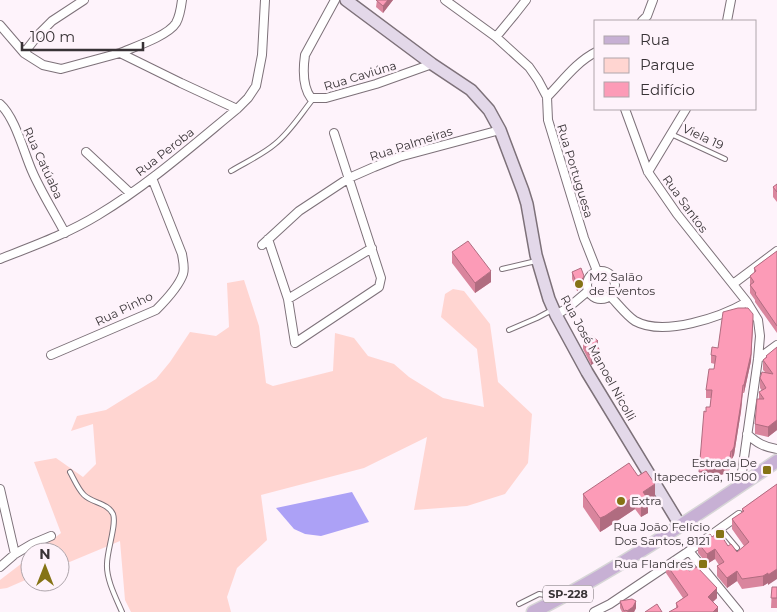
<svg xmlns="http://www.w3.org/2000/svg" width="777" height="612" font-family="Montserrat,sans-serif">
	<rect width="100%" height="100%" fill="#fef3fb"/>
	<path fill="#ffd5d1" d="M244,280L259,326L266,383L273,386L333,371L335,333L354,338L368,356L394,364L409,377L443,398L484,407L477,349L441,317L445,294L453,289L464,291L490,324L498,382L532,414L528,463L505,494L467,506L414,510L427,437L364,468L261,495L267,540L237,568L227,597L231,612H131L125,600L120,541L60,566V552H36L61,533L34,462L56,458L83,477L96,464L93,424L71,431L77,416L106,410L156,379L170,362L190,332L216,336L229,327L227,283Z
		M30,557V578L7,588L0,589V580Z"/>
	<path fill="#aca1f6" d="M352,492L369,522L321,536L305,534L294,529L276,508Z"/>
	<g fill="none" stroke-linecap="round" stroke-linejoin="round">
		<defs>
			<path id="lane" d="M671,134L725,159
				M231,171C246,162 262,155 275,144C290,132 301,114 313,99
				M502,269L536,261
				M509,330L537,318L552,310
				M70,472C74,479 78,489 84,495C92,503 108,503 113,514C117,524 107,550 107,564C106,579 116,598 122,612
				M721,529L737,548
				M519,604L539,594L545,595L548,601"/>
			<path id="street" d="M84,0L52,21L38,35L24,53L43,65L61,69L120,53L181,83L237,109
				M335,0L305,55C303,69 302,86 311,98H326L376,84L432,64
				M445,0L496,37L529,67L538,80L547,97L548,120L584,238L597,271
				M642,21L647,16L653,0
				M727,21L731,0
				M0,25L24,53
				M496,37L515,14L526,0
				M120,53C134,47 168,36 176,23C180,16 181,8 182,0
				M547,97C562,82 576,62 596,52
				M0,104C15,117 24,153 32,171C41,192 54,212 65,233
				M625,109L648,172L677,214L747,302L758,320L760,336L758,359L740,486
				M86,152L130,193
				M648,172L686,109
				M268,239L288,299L295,343L379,287L381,278L334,133
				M262,245L299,211L349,178L374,167L399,157L500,130
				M0,259C33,246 67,234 98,215C148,185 192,146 237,109L248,98L256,86L262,55L265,0
				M587 285a14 14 0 1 1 28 0a14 14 0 1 1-28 0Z
				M733,284L777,251
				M610,296C618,304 626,315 635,321C664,337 721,317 747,302
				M288,299L372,248
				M556,315L569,307L588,291
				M51,355L156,310C165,301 179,286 183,274C185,268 183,261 182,254L152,178
				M758,359L777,345
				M747,434C757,443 764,447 777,449
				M0,489L15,554
				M689,551L739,612
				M0,567L15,554L32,544L51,536
				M594,612L610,604L689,551L739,515"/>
			<path id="secondary" d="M346,0L432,64L471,90L489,110L500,130L523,191L527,204L536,255L549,299L556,315L587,372L680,525"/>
			<path id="primary" d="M533,612C618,570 698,514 777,461"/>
		</defs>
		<use href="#lane" stroke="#7d7179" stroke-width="6"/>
		<use href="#street" stroke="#7d7179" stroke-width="10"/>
		<use href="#secondary" stroke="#7d7179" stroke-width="14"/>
		<use href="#primary" stroke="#d7d6d7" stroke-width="15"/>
		<use href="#lane" stroke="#fff" stroke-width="4"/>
		<use href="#street" stroke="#fff" stroke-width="8"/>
		<use href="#secondary" stroke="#e3d8e9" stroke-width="11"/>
		<use href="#primary" stroke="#c7b0d4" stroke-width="12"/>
	</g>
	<path fill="#d9859d" d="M377,0H393L383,13L376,7Z
		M777,184V202L773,197V187Z
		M777,251V333L755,302V300L750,293V276L754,273V268Z
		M452,252L491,282L475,293L452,263Z
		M572,272L584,282L583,285L577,291L572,279Z
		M753,326L751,361L744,393H743L741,411L734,455L732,459H731L729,471H724V474L699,480L706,412L710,407L711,398H706V390L714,369L715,364L711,363V355L718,348Z
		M583,342L598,348L601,359L591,365L583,349Z
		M777,347V430L768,437L755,434V424L759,399V392L762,391L760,388V378L765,372L763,370V360L766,357V356Z
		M638,476L655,498L648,502V513L641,517L635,509L605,529L600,532L583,507V494Z
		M777,484L768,585V583L763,586L742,589L737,581L727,588L717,576V566L719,565L715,559L707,564L698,553V543L712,537L728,546L737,552L744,546L732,529V519L742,513V509Z
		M666,564L676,565L689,571L717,598L713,602L718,612L676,608V603L683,598L666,573Z
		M772,587H777V608H771Z
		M620,601L636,608L634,612H622L620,608Z"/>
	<path fill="#b06c80" d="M388,0H393L383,13V6Z
		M491,271V282L475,293V283Z
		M584,276L583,285L577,291V284Z
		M753,318L751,361L744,393V385Z
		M598,341V348L595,343Z
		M601,352V359L591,365V358Z
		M743,385L741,411L734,455L732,459V451Z
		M777,420V430L768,437V427Z
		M731,451V459L729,471V463Z
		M724,466V474L699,480V472Z
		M655,484V498L648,502V513L641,517V504L643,492Z
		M635,496V509L605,529L600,532V518Z
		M715,549V559L707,564V554Z
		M777,569V579L768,585V583L763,586V576L768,573Z
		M737,571V581L727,588V578Z
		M717,588V598L708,606V597Z
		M636,601V608L634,612H627Z
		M718,607V612H713Z"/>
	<path fill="#fc9bb7" stroke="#b06c80" d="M376,0H388L383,6Z
		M777,184V192L773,187Z
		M468,241L491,271L475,283L452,252Z
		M777,251V326L755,294L756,293L750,285L754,282L750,276L756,271L754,268Z
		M581,268L584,276L583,278L577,284L572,272Z
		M738,308H748L753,314V318L751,354L744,385H743L741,403L734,447L732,451H731L729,463L724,464V466L699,472L704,411L706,412V407H710L712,390H706L709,369H714L716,356L711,355L712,347L718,348L723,312Z
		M592,336L598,341L595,343L601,352L591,358L583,342Z
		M777,347V420L768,427L755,424L757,399H764L759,392L766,388L760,378L762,372L773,374L763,360L767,357L766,356Z
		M629,463L638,476L646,471L655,484L643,492L648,499L641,504L635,496L605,516L600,518L583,494Z
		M777,484V569L768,575V573L763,576L742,579L737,571L727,578L717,566L724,562L715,549L707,554L698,543L710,534L712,537L719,532L728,546L731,544L737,552L749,542L732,519L744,511L742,509Z
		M673,560L676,565L680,562L685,564L689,571L697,567L717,588L708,597L718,607L713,612H669L678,607L676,603L688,595L666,564Z
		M772,587H777V598H771Z
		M632,599L636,601L633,607L627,611L626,610L624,611L620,601Z
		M657,604L662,612H645Z"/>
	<g fill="#857315" stroke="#fef3fb" stroke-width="2">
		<circle cx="579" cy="284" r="5"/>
		<rect x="762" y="465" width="10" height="10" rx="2.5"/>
		<circle cx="621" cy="501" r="5"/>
		<rect x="715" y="529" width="10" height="10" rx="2.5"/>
		<rect x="698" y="559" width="10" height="10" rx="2.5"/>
	</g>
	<g text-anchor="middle" stroke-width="5" stroke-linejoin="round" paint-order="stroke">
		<rect fill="#fef3fb" stroke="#736d71" stroke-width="1" x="543" y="585.5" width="50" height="17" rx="4"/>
		<g font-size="11" font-weight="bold" fill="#383336">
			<text x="568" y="598">SP-228</text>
		</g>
		<g font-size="12" fill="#383336" stroke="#fef3fb">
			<text transform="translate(360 76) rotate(-17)" y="4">Rua Caviúna</text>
			<text transform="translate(703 137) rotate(25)" y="4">Viela 19</text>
			<text transform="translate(411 144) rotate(-18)" y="4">Rua Palmeiras</text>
			<text transform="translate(165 152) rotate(-38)" y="4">Rua Peroba</text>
			<text transform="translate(43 163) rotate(65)" y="4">Rua Catúaba</text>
			<text transform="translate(575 171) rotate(73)" y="4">Rua Portuguesa</text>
			<text transform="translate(685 204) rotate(54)" y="4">Rua Santos</text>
			<text transform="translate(124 309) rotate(-26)" y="4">Rua Pinho</text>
			<text transform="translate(598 358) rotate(61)" y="4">Rua José Manoel Nicolli</text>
		</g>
		<g font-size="12" fill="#383336" stroke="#fef3fb" text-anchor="end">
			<text x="589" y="281" text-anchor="start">M2 Salão<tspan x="589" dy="14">de Eventos</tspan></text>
			<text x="757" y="467">Estrada De<tspan x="757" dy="14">Itapecerica, 11500</tspan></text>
			<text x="631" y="505" text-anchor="start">Extra</text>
			<text x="710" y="531">Rua João Felício<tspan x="710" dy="14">Dos Santos, 8121</tspan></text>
			<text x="693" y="568">Rua Flandres</text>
		</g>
	</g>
	<rect x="594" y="20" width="162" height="90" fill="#fef3fb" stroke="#afa6ac"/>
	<rect x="604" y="36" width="25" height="8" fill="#c7b0d4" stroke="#afa6ac"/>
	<text x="640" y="45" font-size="15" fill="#383336">Rua</text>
	<rect x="604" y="58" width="25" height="15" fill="#ffd5d1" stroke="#afa6ac"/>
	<text x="640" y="70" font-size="15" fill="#383336">Parque</text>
	<rect x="604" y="82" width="25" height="15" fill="#fc9bb7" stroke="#afa6ac"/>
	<text x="640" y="95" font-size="15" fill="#383336">Edifício</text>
	<g transform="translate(45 567)"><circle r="24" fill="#fef3fb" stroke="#afa6ac"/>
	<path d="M0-4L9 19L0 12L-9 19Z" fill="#857315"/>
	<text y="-8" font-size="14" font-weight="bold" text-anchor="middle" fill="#383336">N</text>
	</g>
	<path d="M22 42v8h121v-8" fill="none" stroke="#383336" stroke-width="2.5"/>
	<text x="30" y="42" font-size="15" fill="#383336" stroke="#fef3fb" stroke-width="4" paint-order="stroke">100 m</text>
</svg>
